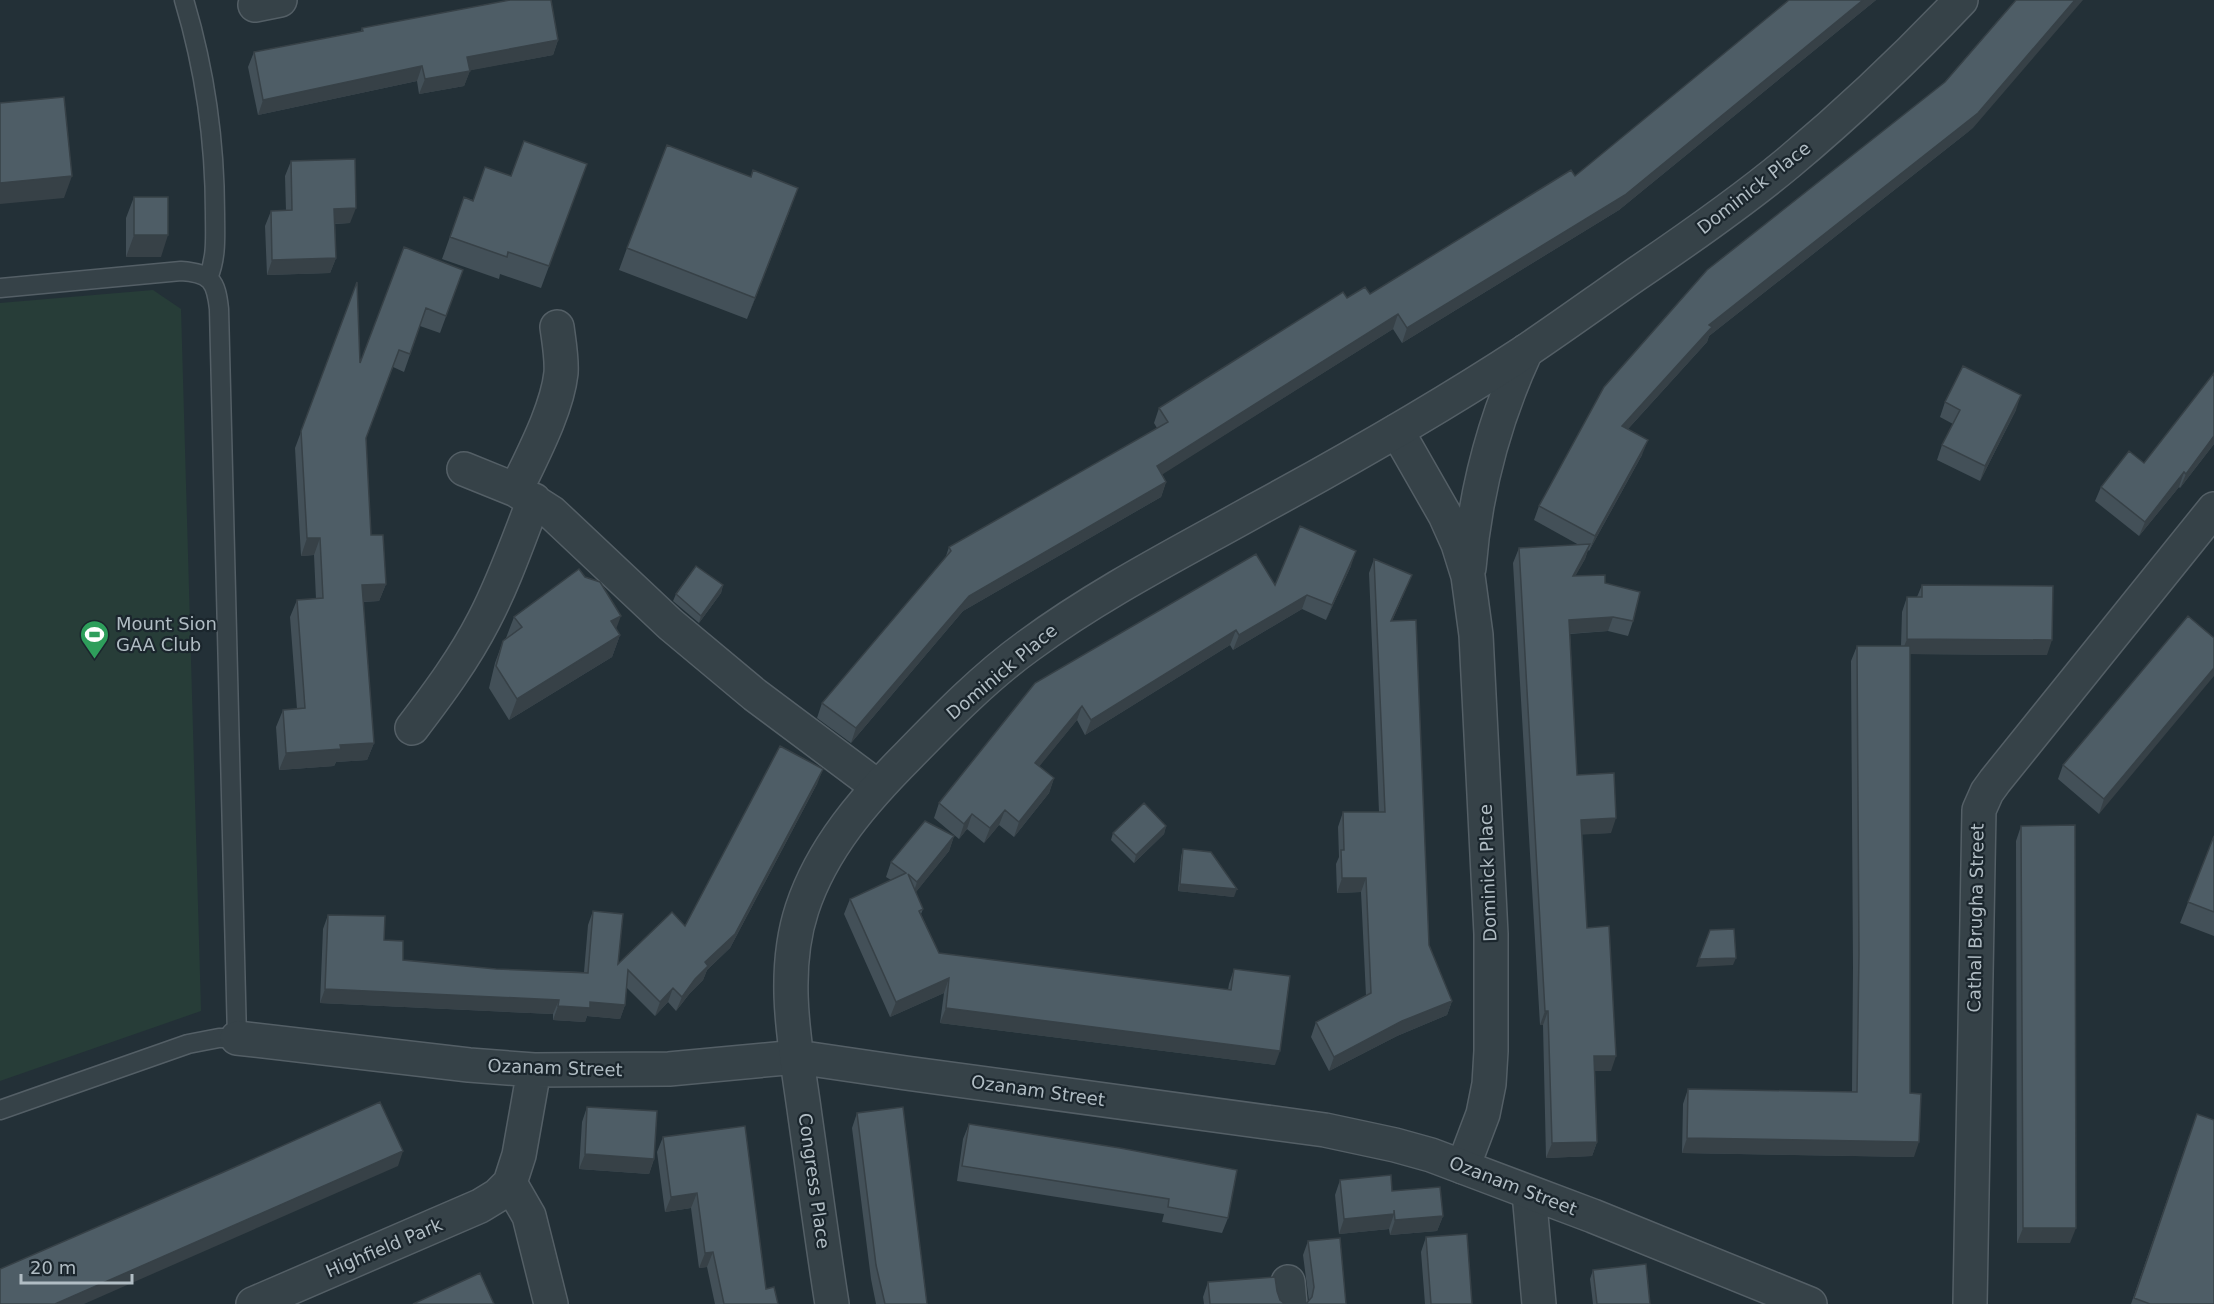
<svg xmlns="http://www.w3.org/2000/svg" width="2214" height="1304" font-family="'DejaVu Sans',sans-serif">
	<rect width="100%" height="100%" fill="#233037"/>
	<path fill="#273d38" d="M153,290L181,309L201,1011L0,1081V303Z"/>
	<g fill="none" stroke-linecap="round" stroke-linejoin="round">
		<defs>
			<path id="service" d="M184,0C205,70 215,141 215,214C215,236 217,257 208,278
				M0,288L181,271C211,273 216,281 219,309L237,1038H219L188,1044L0,1110"/>
			<path id="minor" d="M255,5L280,0
				M1397,431L1445,515L1458,544L1468,576L1476,635L1491,934V1051L1489,1084L1483,1114L1463,1167
				M464,469L516,490L552,513L670,624L755,695L878,787
				M516,490C532,456 557,410 561,373C562,358 559,342 557,327
				M1469,568C1475,492 1494,420 1526,351
				M412,728C438,694 464,659 484,620C504,582 518,541 534,500
				M237,1038L469,1065L534,1070L669,1069L797,1057
				M534,1070L519,1155L510,1183L529,1216L551,1304
				M1529,1193L1539,1304
				M1288,1282L1290,1304
				M253,1304L480,1206L498,1195L510,1183
				M1970,1304L1979,810L1987,792L1995,781L2214,509"/>
			<path id="tertiary" d="M797,1057L906,1073L1325,1130L1395,1145L1431,1155L1593,1216L1810,1304
				M832,1304C822,1241 814,1179 805,1116C796,1049 780,976 802,909C822,848 865,799 909,755C946,717 985,677 1028,646C1100,593 1179,553 1256,510C1348,460 1439,408 1526,351C1563,326 1599,300 1635,275C1688,239 1740,203 1788,163C1849,112 1907,57 1961,0"/>
		</defs>
		<use href="#service" stroke="#545f66" stroke-width="21"/>
		<use href="#minor" stroke="#545f66" stroke-width="36"/>
		<use href="#tertiary" stroke="#545f66" stroke-width="36"/>
		<use href="#service" stroke="#364248" stroke-width="18"/>
		<use href="#minor" stroke="#364248" stroke-width="33"/>
		<use href="#tertiary" stroke="#364248" stroke-width="33"/>
	</g>
	<path fill="#435058" d="M1789,0H1876L1619,210L1402,343L1393,329L1162,474L1166,482L1161,497L963,611L851,743L817,718L822,703L945,559L949,547L1157,428L1154,423L1159,408L1347,298L1370,294L1575,176Z
		M362,28L558,40L553,55L470,70L464,86L419,94L417,81L258,115L248,67L254,52L361,31Z
		M1973,128L1709,336L1707,342L1628,429L1642,455L1589,551L1588,550L1585,559L1575,576L1605,583L1633,621L1628,636L1608,631L1570,634L1577,775L1611,833L1582,834L1587,928L1611,1071H1595L1597,1142L1592,1156L1546,1158L1543,1025H1540L1513,563L1519,548L1579,545L1534,520L1539,506L1604,387Z
		M291,161L350,223L335,224L336,258L330,273L267,275L265,226L271,211H286L285,176Z
		M587,164L541,288L500,274L499,279L442,259L464,197L473,200L511,176Z
		M134,197L161,257H126V218Z
		M790,210L747,319L619,270L627,248Z
		M463,270L440,333L420,326L404,372L393,367L366,438L371,535L386,584L379,601L363,602L374,743L367,760L336,762L334,766L279,770L276,727L283,710L297,709L290,617L297,600L316,599L314,555L301,556L295,448L357,282L360,363Z
		M2214,373V444L2180,488L2179,487L2139,536L2095,501L2101,487L2144,463Z
		M1945,402L2016,410L1980,481L1937,460L1942,445L1953,424L1940,417Z
		M1374,559L1406,589L1392,621L1429,945L1452,1001L1447,1015L1397,1036L1329,1071L1311,1037L1316,1022L1366,996L1361,892L1337,893L1336,864L1339,857L1338,827L1343,812H1379L1369,573Z
		M1351,566L1326,620L1302,609L1233,650L1230,645L1085,735L1077,720L1039,766L1054,778L1049,793L1014,837L999,825L984,843L967,829L959,839L934,818L939,803L1035,683L1275,585Z
		M723,585L721,593L699,623L673,601L676,594Z
		M1922,585L2047,655L1910,654V1093L1914,1157L1682,1153L1683,1104L1688,1089L1852,1092L1853,968L1851,661L1857,646H1901L1902,612L1907,597H1917Z
		M514,617L616,629L620,635L612,657L509,720L489,688L495,663L503,641L506,638Z
		M2214,638L2099,814L2058,779L2063,765Z
		M818,782L730,948L707,970L703,980L690,993L676,1011L668,1002L655,1016L626,987L625,1005L620,1019L587,1016L585,1022L553,1020V1014L320,1003L323,929L328,915L384,940L403,960L496,969L584,972L588,925L593,911L618,964L685,926Z
		M1166,826L1164,834L1134,863L1111,840L1113,833Z
		M2021,826L2070,1243H2017L2016,841Z
		M954,836L949,851L915,893L923,909L921,914L939,953L1228,990L1229,984L1234,969L1275,1065L940,1023L944,993L890,1017L844,914L850,899L891,880L886,877L891,862Z
		M2214,836V936L2180,923Z
		M1183,849L1234,897L1178,891L1181,857Z
		M587,1107L654,1159L649,1174L579,1169L582,1122Z
		M857,1113L927,1304H876L871,1279L852,1128Z
		M969,1124L1228,1218L1222,1233L1162,1222L1164,1214L957,1181L963,1139Z
		M2189,1136L2214,1304H2131Z
		M663,1137L766,1289L778,1304H715L707,1267L699,1268L691,1208L665,1212L657,1152Z
		M1340,1180L1392,1191L1443,1216L1437,1231L1390,1235L1389,1229L1339,1234L1335,1195Z
		M1426,1237L1472,1304H1425L1421,1252Z
		M1308,1241L1346,1304L1309,1301L1303,1255Z
		M1593,1270L1650,1304H1593L1590,1279Z
		M1208,1282L1277,1291L1280,1300L1285,1304H1204L1203,1297Z"/>
	<path fill="#374147" d="M1863,0H1876L1619,210L1402,343L1407,328Z
		M2075,0H2083L1973,128L1709,336L1707,342L1617,441L1622,426L1709,325Z
		M558,40L553,55L462,72L467,57Z
		M422,66L417,81L258,115L263,100Z
		M470,71L464,86L419,94L425,79Z
		M72,176L64,198L0,204V183Z
		M798,188L790,210L747,319L755,298Z
		M356,208L350,223L329,224L334,209Z
		M134,235H168L161,257H126Z
		M336,258L330,273L267,275L272,260Z
		M1398,314L1393,329L1152,481L1157,466Z
		M2021,395L2016,410L1980,481L1985,466Z
		M2214,436V444L2180,488L2186,474Z
		M1648,440L1642,455L1589,551L1595,536Z
		M2184,472L2179,487L2139,536L2145,522Z
		M1166,482L1161,497L963,611L851,743L856,728L969,596Z
		M307,538H320L314,555L301,556Z
		M1590,544L1585,559L1567,591L1573,576Z
		M1356,551L1351,566L1326,620L1332,605Z
		M1412,575L1406,589L1386,635L1391,621Z
		M386,584L379,601L356,602L362,585Z
		M723,585L721,593L699,623L701,616Z
		M1307,595L1302,609L1233,650L1239,635Z
		M621,616L613,637L611,621Z
		M1613,617L1608,631L1563,634L1569,620Z
		M1236,630L1230,645L1085,735L1091,720Z
		M620,635L612,657L509,720L517,699Z
		M1907,639L2052,640L2047,655L1901,654Z
		M2214,668V676L2099,814L2104,799Z
		M1082,706L1077,720L1030,778L1035,763Z
		M374,743L367,760L336,762L334,766L279,770L286,753L340,745Z
		M823,769L818,782L730,948L707,970L703,980L690,993L676,1011L682,997L705,962Z
		M1054,778L1049,793L1014,837L1019,822Z
		M1005,810L999,825L984,843L990,828Z
		M972,814L967,829L959,839L964,824Z
		M1616,818L1611,833L1576,835L1581,820Z
		M1166,826L1164,834L1134,863L1136,855Z
		M954,836L949,851L912,897L917,882Z
		M1342,878H1366L1361,892L1337,893Z
		M1180,884L1237,889L1234,897L1178,891Z
		M1736,958L1733,965L1696,967L1699,959Z
		M949,978L944,993L890,1017L896,1002Z
		M673,988L668,1002L655,1016L660,1002Z
		M325,989L559,1000L553,1014L320,1003Z
		M1452,1001L1447,1015L1397,1036L1329,1071L1334,1057L1402,1021Z
		M590,1002L625,1005L620,1019L587,1016L585,1022L553,1020L558,1006Z
		M946,1008L1280,1051L1275,1065L940,1023Z
		M1545,1011H1548L1543,1025H1540Z
		M1594,1056H1616L1611,1071H1589Z
		M1687,1138L1919,1142L1914,1157L1682,1153Z
		M1597,1142L1592,1156L1546,1158L1552,1143Z
		M403,1151L398,1166L84,1304H55Z
		M585,1154L654,1159L649,1174L579,1169Z
		M697,1193L691,1208L665,1212L671,1197Z
		M1394,1214L1389,1229L1339,1234L1344,1219Z
		M1443,1216L1437,1231L1390,1235L1395,1220Z
		M2023,1228H2076L2070,1243H2017Z
		M713,1252L707,1267L699,1268L705,1253Z"/>
	<path fill="#4e5d66" stroke="#374147" stroke-width="1.5" d="M510,0H551L558,40L467,57L470,71L425,79L422,66L263,100L254,52L363,31L362,28Z
		M1789,0H1863L1625,195L1407,328L1398,314L1157,466L1166,482L969,596L856,728L822,703L951,551L949,547L1168,422L1159,408L1343,292L1347,298L1365,287L1370,294L1571,170L1575,176Z
		M2016,0H2075L1978,113L1709,325L1712,327L1622,426L1648,440L1595,536L1539,506L1604,387L1707,270L1945,82Z
		M64,97L72,176L0,183V103Z
		M524,141L587,164L549,266L508,252L507,257L450,237L464,197L473,201L485,167L511,176Z
		M667,145L751,177L753,170L798,188L755,298L627,248Z
		M355,159L356,208L334,209L336,258L272,260L271,211L292,210L291,161Z
		M134,197H168V235H134Z
		M404,247L463,270L446,316L426,308L410,354L399,350L366,438L371,535H383L386,584L362,585L374,743L340,745L341,749L286,753L283,710L305,708L297,600L323,598L320,538H307L301,431L357,282L360,363Z
		M1963,366L2021,395L1985,466L1942,445L1960,410L1945,402Z
		M2214,373V436L2186,474L2184,472L2145,522L2101,487L2129,451L2144,463Z
		M1300,526L1356,551L1332,605L1307,595L1239,635L1236,630L1091,720L1082,706L1035,763L1054,778L1019,822L1005,810L990,828L972,814L964,824L939,803L1035,683L1256,554L1275,585Z
		M1590,544L1573,576L1605,575V583L1640,592L1633,621L1613,617L1569,620L1577,775L1614,773L1616,818L1581,820L1587,928L1609,926L1616,1056H1594L1597,1142L1552,1143L1548,1011H1545L1519,548Z
		M1374,559L1412,575L1391,621L1416,620L1429,945L1452,1001L1402,1021L1334,1057L1316,1022L1371,993L1366,878H1342L1341,850H1344L1343,812H1385Z
		M696,566L723,585L701,616L676,594Z
		M579,569L585,577L600,582L621,616L611,621L620,635L517,699L496,666L503,641L522,627L514,617Z
		M1922,585L2053,586L2052,640L1907,639V597H1922Z
		M2188,616L2214,638V668L2104,799L2063,765Z
		M1857,646H1910V1093L1921,1094L1919,1142L1687,1138L1688,1089L1857,1092L1859,953Z
		M780,746L823,769L735,934L705,962L708,966L695,979L682,997L673,988L660,1002L628,970L625,1005L590,1002V1008L558,1006L559,1000L325,989L328,915L385,916L384,940L403,941V960L496,969L588,973L593,911L623,914L618,964L672,912L685,926Z
		M1144,803L1166,826L1136,855L1113,833Z
		M925,821L954,836L917,882L908,874L923,909L919,911L939,953L1231,990L1234,969L1290,976L1280,1051L946,1008L949,978L896,1002L850,899L906,873L891,862Z
		M2075,825L2076,1228H2023L2021,826Z
		M2214,836V912L2188,902Z
		M1183,849L1211,852L1237,889L1180,884Z
		M1734,929L1736,958L1699,959L1710,930Z
		M380,1102L403,1151L55,1304H0V1269L226,1171Z
		M587,1107L657,1111L654,1159L585,1154Z
		M903,1107L927,1304H885L876,1265L857,1113Z
		M2197,1114L2214,1120V1304H2150L2134,1298Z
		M969,1124L1120,1148L1237,1170L1228,1218L1168,1207L1169,1199L962,1166Z
		M745,1126L766,1289L774,1287L778,1304H724L713,1252L705,1253L697,1193L671,1197L663,1137Z
		M1391,1175L1392,1191L1440,1187L1443,1216L1395,1220L1394,1210V1214L1344,1219L1340,1180Z
		M1467,1234L1472,1304H1431L1426,1237Z
		M1340,1238L1346,1304H1306L1312,1297L1314,1287L1308,1241Z
		M1646,1264L1650,1304H1597L1593,1270Z
		M480,1273L494,1304H413Z
		M1275,1277L1277,1291L1280,1300L1285,1304H1210L1208,1282Z"/>
	<defs>
		<symbol id="stadium-pin" viewBox="-11 -11 22 30"><path d="M0 17L-7.5 6A9.5 9.5 0 1 1 7.5 6Z" fill="#2e9e5b" stroke="#1b262d"/><path d="M0-5a6.5 5 0 1 0 0 10a6.5 5 0 1 0 0-10ZM-3.5-1.8h7v3.6h-7Z" fill="#fff"/></symbol>
	</defs>
	<g fill-rule="evenodd">
		<use href="#stadium-pin" x="78" y="618" width="33" height="45"/>
	</g>
	<g text-anchor="middle" stroke-width="4.5" stroke-linejoin="round" paint-order="stroke">
		<g font-size="18" fill="#b1bdc4" stroke="#1b262d">
			<text transform="translate(1754 188) rotate(-38)" y="6">Dominick Place</text>
			<text transform="translate(1002 672) rotate(-40)" y="6">Dominick Place</text>
			<text transform="translate(1488 873) rotate(-92)" y="6">Dominick Place</text>
			<text transform="translate(1976 918) rotate(-89)" y="6">Cathal Brugha Street</text>
			<text transform="translate(555 1068) rotate(2)" y="6">Ozanam Street</text>
			<text transform="translate(1038 1091) rotate(8)" y="6">Ozanam Street</text>
			<text transform="translate(814 1181) rotate(82)" y="6">Congress Place</text>
			<text transform="translate(1513 1186) rotate(21)" y="6">Ozanam Street</text>
			<text transform="translate(384 1248) rotate(-23)" y="6">Highfield Park</text>
		</g>
		<g font-size="18" fill="#b1bdc4" stroke="#1b262d" text-anchor="start">
			<text x="116" y="630">Mount Sion<tspan x="116" dy="21">GAA Club</tspan></text>
		</g>
	</g>
	<path d="M21 1274v9h111v-9" fill="none" stroke="#b1bdc4" stroke-width="3"/>
	<text x="30" y="1274" font-size="18" fill="#b1bdc4" stroke="#1b262d" stroke-width="4.5" paint-order="stroke">20 m</text>
</svg>
